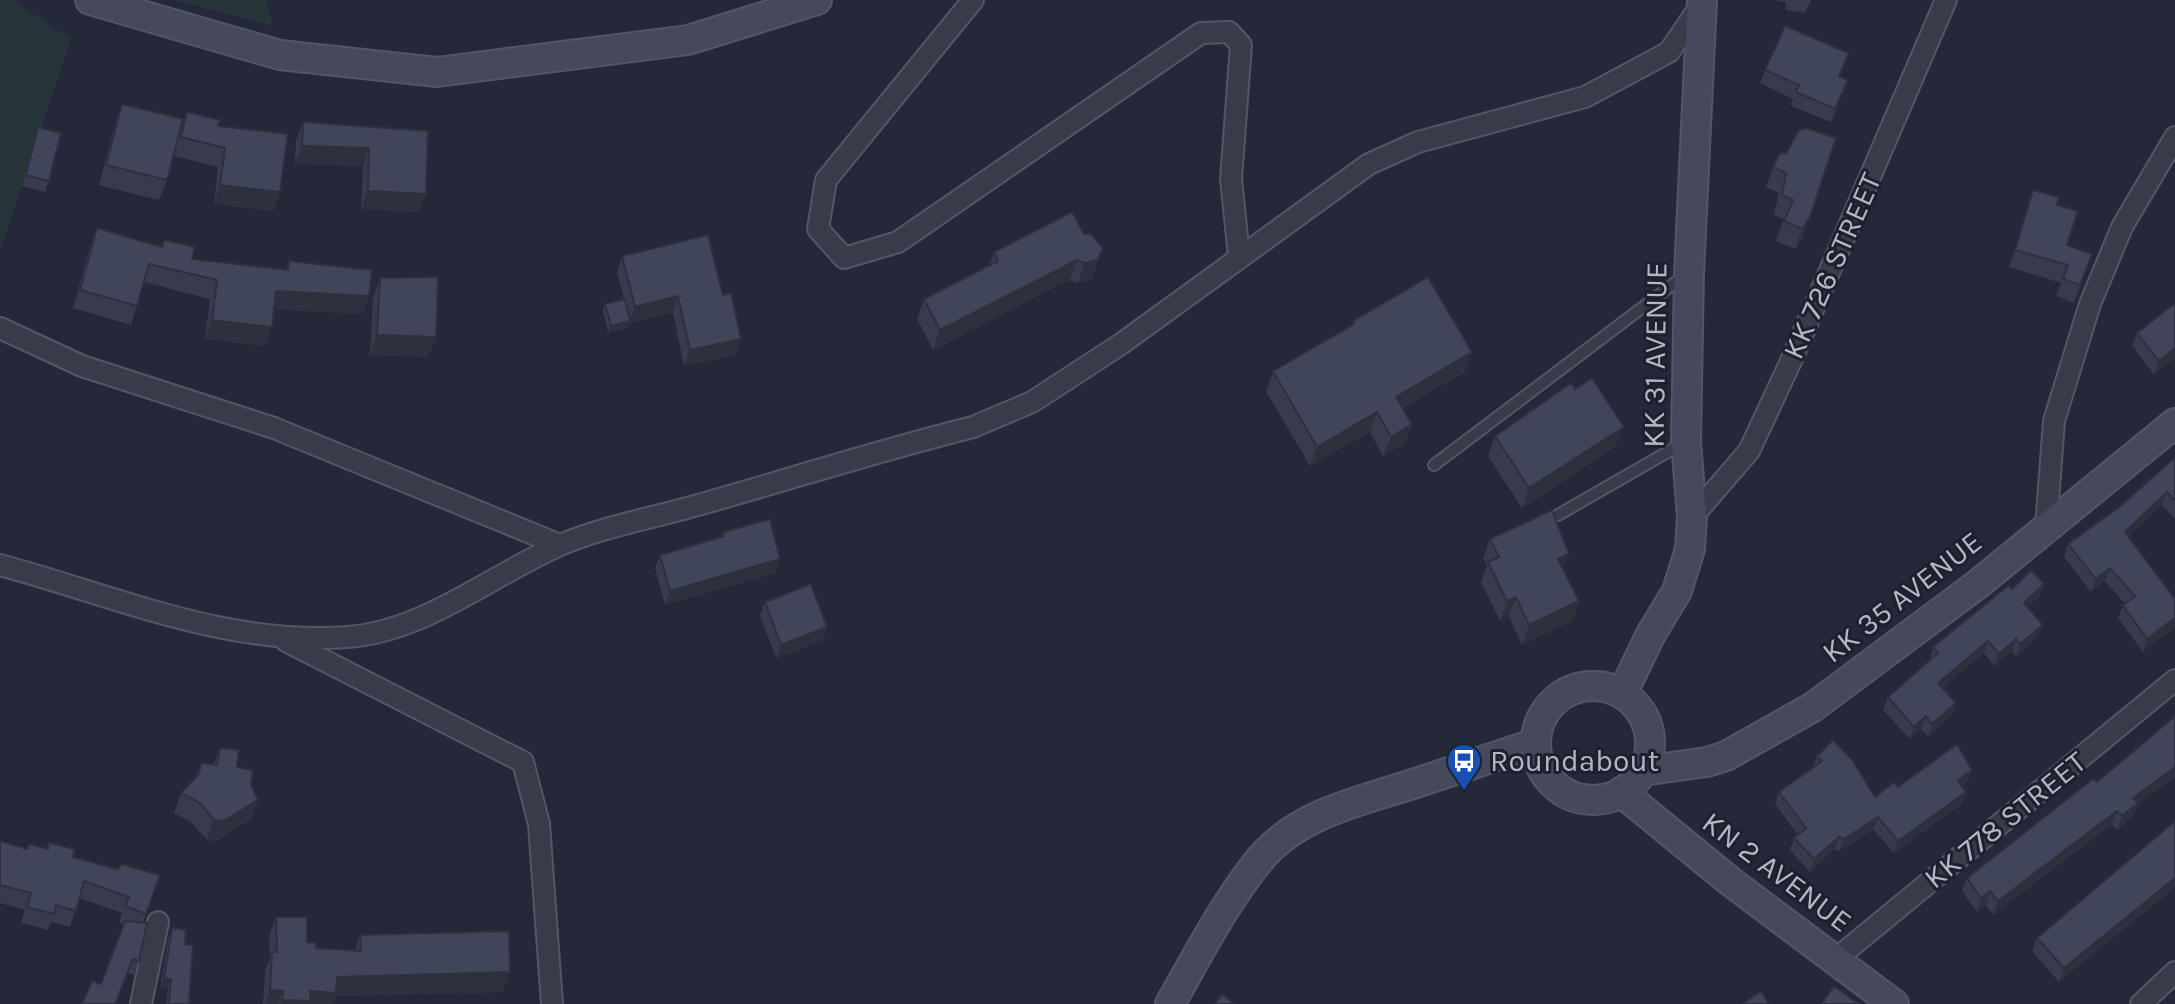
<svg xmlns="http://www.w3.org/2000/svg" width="2175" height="1004" font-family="Karla,sans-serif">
	<rect width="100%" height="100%" fill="#242839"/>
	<path fill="#27353b" d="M0,0H12L71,39L0,251Z
		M175,0H266L273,26Z"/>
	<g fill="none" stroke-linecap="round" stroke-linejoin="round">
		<defs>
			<path id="lane" d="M1434,465L1684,276
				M1558,515L1685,442"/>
			<path id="street" d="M973,0L826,180L818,229L844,258L898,242L1201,33L1229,32L1241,45L1231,179L1239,256
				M0,328L82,366L274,428L560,545
				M1692,517L1749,451L1791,361L1946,0
				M2046,527L2054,421L2090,304L2122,227L2175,137
				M0,565C115,596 226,646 348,637C425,631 490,576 558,546C601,527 653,518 698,505C790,479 881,450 973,427L1032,402L1121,344L1369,164L1418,142L1585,97L1669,52L1701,5
				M286,641L523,762L539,824L552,1004
				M1836,959L2175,680
				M141,1004L158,922
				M2141,1004L2175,972"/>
			<path id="secondary" d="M90,0L280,55L437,72L688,40L817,0
				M1536 743a57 57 0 1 1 114 0a57 57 0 1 1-114 0Z
				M1622,694L1651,634L1677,591L1690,549L1692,517L1686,441L1689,273L1702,0
				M1642,771L1707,762L1726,756L1813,707L1978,584L2175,423
				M1621,792L1731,882L1894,1004
				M1170,1004C1198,955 1225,902 1261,858C1300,812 1365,800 1419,782C1458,769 1497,756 1536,743"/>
		</defs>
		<use href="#lane" stroke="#535665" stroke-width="14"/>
		<use href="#street" stroke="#535665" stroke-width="24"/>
		<use href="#secondary" stroke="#535665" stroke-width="32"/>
		<use href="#lane" stroke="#383b4a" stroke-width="10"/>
		<use href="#street" stroke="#383b4a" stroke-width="20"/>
		<use href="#secondary" stroke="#46495c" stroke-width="28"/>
	</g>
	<path fill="#383b4d" d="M1774,0H1811L1805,13L1786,10V2Z
		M1765,70L1840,76L1843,93L1831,122L1791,106L1793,99L1760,83Z
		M122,104L167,180L159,200L99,185L115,124Z
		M187,112L218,126L274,211L214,204L218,167L174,156L180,131Z
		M303,122L428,131L426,194L419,212L361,209L363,166L295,164L296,140Z
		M38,127L49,181L45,192L22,186Z
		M1799,130L1803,237L1795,249L1776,241L1784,219L1774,215L1779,193L1766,187L1773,167L1786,153Z
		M2033,190L2057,205L2067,245L2092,254L2074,303L2056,296L2061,283L2009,267Z
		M1072,212L1096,268L1091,280L1078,283L1070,280L933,350L917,319L924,299L989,266L994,252Z
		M97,228L162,247L164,240L192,259L286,269L289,261L363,314L274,309L265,346L205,339L210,299L144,282L131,325L73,308L90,247Z
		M622,256L723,295L735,355L684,366L673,312L630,323L628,328L608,333L603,311L605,304L624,299L617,272Z
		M380,278L436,337L428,357L370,355L373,298Z
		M2175,303V358L2154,374L2132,346L2137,333Z
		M1353,321L1465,372L1403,408L1412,424L1405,443L1383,456L1370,432L1310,466L1266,391L1273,371L1351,326Z
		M1495,436L1616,446L1522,508L1488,456Z
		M2175,457V519L2162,505L2129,536L2175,599L2143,652L2118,618L2123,605L2125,604L2105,581L2091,592L2064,557L2068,544L2123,504Z
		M723,532L780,559L775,573L665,605L655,568L660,555L721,537Z
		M1490,539L1563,569L1579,601L1572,621L1522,645L1509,617L1500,621L1481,582L1487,566L1483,558Z
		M2012,589L2040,596L2028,607L2038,637L2016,656L2012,651L1994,666L1984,653L1942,688L1956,703L1952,715L1928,736L1921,729L1910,739L1883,710L1888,697L1930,660L1933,647Z
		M765,602L827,627L823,641L776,658L760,615Z
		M2175,716V777L2137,805L2133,816L2117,830L2112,824L1993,915L1986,905L1977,912L1962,891L1967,878L2097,782Z
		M220,748L251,784L258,800L251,819L216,841L207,840L192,823L174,813L181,793L195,778L201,763L213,765Z
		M1817,756L1875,797L1898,787L1968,782L1962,786V804L1894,853L1873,829L1839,851L1835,849L1810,872L1790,850L1794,838L1798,835L1775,804L1779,792L1812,768Z
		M2175,821L2059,982L2032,951L2037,938Z
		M0,841L27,849L73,857L118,869L160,875L143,922L139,961L134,975L128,973L101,984L123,924L119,922L122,913L79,898L70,927L51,922L48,930L21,923L25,910L0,903Z
		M276,917L316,948L355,951L360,935L503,992L335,996L332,1004H263L265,971L270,959L269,936Z
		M172,928L185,944L189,1004H166L168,989H160L168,939Z"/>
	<path fill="#2e303e" d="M302,146L369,148L363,166L295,164Z
		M220,185L280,192L274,211L214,204Z
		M368,191L426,194L419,212L361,209Z
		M1810,217L1803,237L1795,249L1802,229Z
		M1103,248L1091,280L1078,283L1085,263Z
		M1077,260L1070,280L933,350L940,330Z
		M276,291L369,296L363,314L270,309Z
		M678,296L673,312L630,323L628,328L608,333L611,326L630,321L635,307Z
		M212,320L272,327L265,346L205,339Z
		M377,335L436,337L428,357L370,355Z
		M741,339L735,355L684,366L690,350Z
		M2175,348V358L2154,374L2159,361Z
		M1472,352L1465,372L1389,416L1396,397Z
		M1377,412L1370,432L1310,466L1317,447Z
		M1412,424L1405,443L1383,456L1391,437Z
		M1624,427L1616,446L1522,508L1529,488Z
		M2167,492L2162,505L2120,544L2125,532Z
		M1569,554L1561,574L1558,559Z
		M780,559L775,573L665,605L670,591Z
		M2110,568L2105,581L2091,592L2096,579Z
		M2044,584L2040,596L2020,615L2024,603Z
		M1516,597L1509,617L1500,621L1507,601Z
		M1579,601L1572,621L1522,645L1529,625Z
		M2175,618V628L2143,652L2147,639Z
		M2043,625L2038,637L2016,656L2020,644Z
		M827,627L823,641L776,658L781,645Z
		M2016,639L2012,651L1994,666L1999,654Z
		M1988,641L1984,653L1934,695L1938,683Z
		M1956,703L1952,715L1928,736L1932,724Z
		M1926,716L1921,729L1910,739L1914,727Z
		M2175,767V777L2137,805L2133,816L2117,830L2122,816L2133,798Z
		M1972,770L1968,782L1954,793L1958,781Z
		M1966,792L1962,804L1894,853L1898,841Z
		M258,800L251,819L216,841L207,840L214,820Z
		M2117,811L2112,824L1993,915L1998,901Z
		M1878,817L1873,829L1839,851L1844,839Z
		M1839,837L1835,849L1810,872L1814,859Z
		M2175,878V888L2059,982L2064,968Z
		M1990,891L1986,905L1977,912L1981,898Z
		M510,972L503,992L335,996L332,1004H280L282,1000L337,977Z
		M164,978L171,979L168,989H160Z
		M270,990L283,991L278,1004H265Z"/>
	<path fill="#414559" stroke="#2e303e" stroke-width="2" d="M1785,26L1849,53L1839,76L1848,80L1835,109L1796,92L1799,85L1765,70Z
		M122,104L183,119L167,180L106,165Z
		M187,112L220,120L218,126L288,134L280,192L220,185L225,148L181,137Z
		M303,122L428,131L426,194L368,191L369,148L302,146Z
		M38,127L61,133L49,181L26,175Z
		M1806,128L1836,138L1810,217L1802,229L1784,221L1793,200L1782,195L1786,173L1773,167L1780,153H1786L1799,130Z
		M2033,190L2059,197L2057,205L2078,211L2067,245L2092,254L2080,285L2063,279L2068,265L2015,250Z
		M1072,212L1084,234H1091L1103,248L1098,260L1085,263L1077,260L940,330L924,299L998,261L994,252Z
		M97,228L162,247L164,240L195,247L192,259L288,270L289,261L372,270L369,296L276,291L272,327L212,320L217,280L149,264L137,306L80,290Z
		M708,235L723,295L731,293L741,339L690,350L678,296L635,307L622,256Z
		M438,277L436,337L377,335L380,278Z
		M1428,277L1472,352L1396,397L1412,424L1391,437L1377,412L1317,447L1273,371L1354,324L1353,321Z
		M625,299L630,321L611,326L605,304Z
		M2175,303V348L2159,361L2137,333Z
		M1592,378L1624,427L1529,488L1495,436L1571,383L1575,389Z
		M2175,457V501L2167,492L2125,532L2175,599V618L2147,639L2123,605L2135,596L2110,568L2096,579L2068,544L2123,504Z
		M1552,510L1569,554L1558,559L1579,601L1529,625L1516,597L1507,601L1488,562L1499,557L1490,539Z
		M770,519L780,559L670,591L660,555L724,536L723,532Z
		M2031,570L2044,584L2024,603L2043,625L2020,644L2016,639L1999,654L1988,641L1938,683L1956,703L1932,724L1926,716L1914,727L1888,697L1938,653L1933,647L2009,585L2012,589Z
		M811,584L827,627L781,645L765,602Z
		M2175,716V767L2133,798L2138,803L2122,816L2117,811L1998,901L1990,891L1981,898L1967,878L2094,778L2097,782Z
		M1833,740L1853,761L1875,797L1894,782L1898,787L1957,744L1972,770L1958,781L1966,792L1898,841L1878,817L1844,839L1839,837L1814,859L1794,838L1806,828L1779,792L1822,761L1817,756Z
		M220,748L239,750L237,767L253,770L251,784L258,800L224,821L214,820L200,803L181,793L199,774L201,763L217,765Z
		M2175,821V878L2064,968L2037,938Z
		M0,841L27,849L29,844L48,849L49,843L75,849L73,857L118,869L121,864L160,875L146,914L125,906L129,897L84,881L76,911L56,905L54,914L27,907L31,893L0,885Z
		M276,917H307V942L316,943V948L361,951L360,935L509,931L510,972L337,977L336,993L310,991V1001L282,1000L283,991L270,990L272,952H277Z
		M125,921L147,923L139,961L133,959L115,1004H82L92,981L101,984Z
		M172,928L186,930L185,944L193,945L189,1004H169L171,979L164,978Z
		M1834,986L1859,1004H1821Z
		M1761,991L1769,1004H1742Z
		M1222,994L1235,1004H1214Z"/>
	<defs>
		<symbol id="bus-pin" viewBox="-11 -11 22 30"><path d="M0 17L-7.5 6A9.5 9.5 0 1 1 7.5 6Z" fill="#1a4fb4" stroke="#1d202e"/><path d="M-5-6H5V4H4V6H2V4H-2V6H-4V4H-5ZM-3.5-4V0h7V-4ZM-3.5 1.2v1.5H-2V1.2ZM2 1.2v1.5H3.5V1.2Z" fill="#fff"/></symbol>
	</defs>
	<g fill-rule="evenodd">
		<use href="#bus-pin" x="1444" y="741" width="40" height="54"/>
	</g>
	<g text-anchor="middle" stroke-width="6" stroke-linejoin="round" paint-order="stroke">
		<g font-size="30" fill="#b3b6c5" stroke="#1d202e">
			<text transform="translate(1832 266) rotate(-66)" y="10">KK 726 STREET</text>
			<text transform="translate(1655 355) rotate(-89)" y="10">KK 31 AVENUE</text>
			<text transform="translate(1902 597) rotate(-38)" y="10">KK 35 AVENUE</text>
			<text transform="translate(2005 820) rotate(-39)" y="10">KK 778 STREET</text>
			<text transform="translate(1777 872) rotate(37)" y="10">KN 2 AVENUE</text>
		</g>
		<g font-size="30" fill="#b3b6c5" stroke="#1d202e" text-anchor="start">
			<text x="1490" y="771">Roundabout</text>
		</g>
	</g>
</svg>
